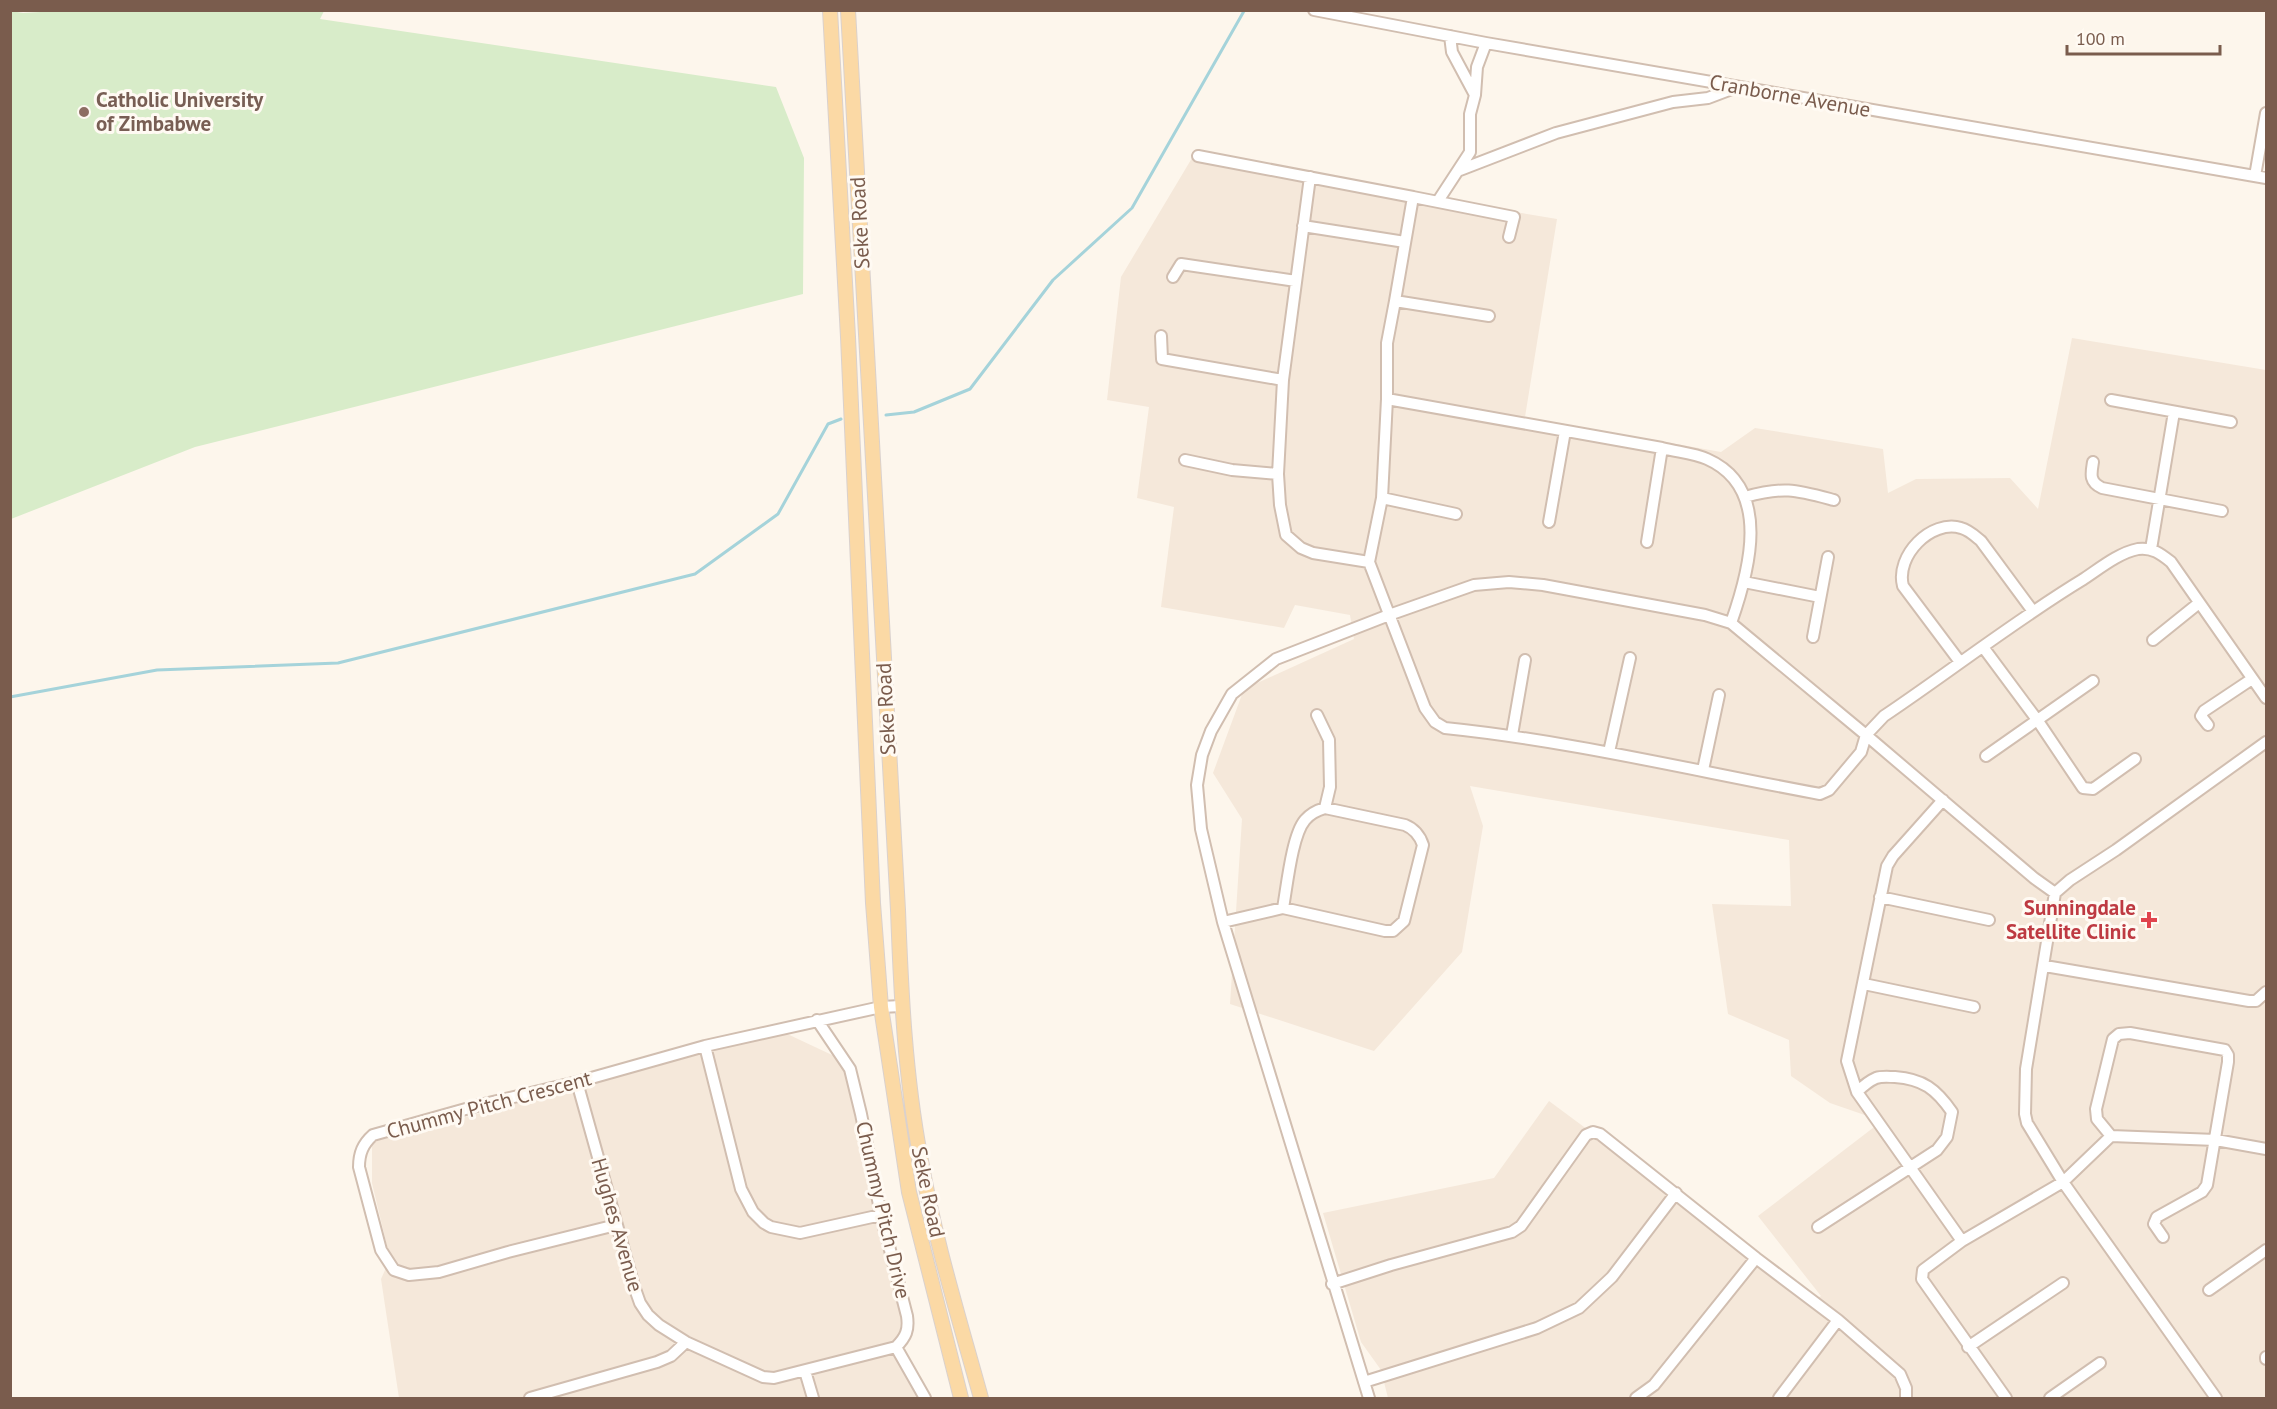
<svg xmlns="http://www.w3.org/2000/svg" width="2277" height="1409" font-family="'PT Sans',sans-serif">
	<rect width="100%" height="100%" fill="#fdf6ec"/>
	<path fill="#f5e8da" d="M1192,158L1557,219L1525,417L1721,452L1755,428L1883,449L1888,493L1916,479L2010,478L2038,509L2072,338L2266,370V1398H1388L1381,1370L1361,1342L1323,1213L1494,1178L1549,1101L1816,1299L1821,1296L1758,1216L1882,1121L1830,1103L1791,1076L1789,1040L1728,1014L1712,904L1791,906L1789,840L1470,786L1483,826L1462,952L1374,1051L1230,1004L1242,819L1213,773L1244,689L1354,639L1350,615L1295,605L1284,628L1161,607L1174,507L1137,498L1149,407L1107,400L1121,277Z
		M783,1032L847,1062L901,1313L899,1347L925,1398H399L381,1279L390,1259L372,1183V1142Z"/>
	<path fill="#d8ecc9" d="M57,11H324L320,19L776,87L804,158L803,294L195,447L11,519V11L23,13Z"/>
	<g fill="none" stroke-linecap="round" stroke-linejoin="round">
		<path stroke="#a5d3da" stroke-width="3" d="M886,415L914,412L970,389L1053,280L1132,208L1244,11
			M10,697L157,670L338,663L695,574L778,514L828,424L841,419"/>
		<defs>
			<path id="minor" d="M1314,10L1486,43L2266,178
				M1450,36L1452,52L1475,95
				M1198,156L1413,197
				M1460,170L1556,133L1673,102L1708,98L1737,87
				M2255,176L2266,113
				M1310,177L1283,380L1278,474L1280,505L1286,535L1301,548L1313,553L1369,562
				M1438,201L1470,152V114L1475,95L1477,67L1486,43
				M1303,226L1405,242
				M1173,277L1181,264L1296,281
				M1395,301L1413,197L1514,217L1509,237
				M1489,316L1395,301L1387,343V399L1382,498L1369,562L1425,708L1435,722L1445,728C1572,741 1695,771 1820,794L1829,790L1861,752L1866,735L1884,716C1951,671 2013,622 2082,580C2099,569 2118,553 2138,549C2152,547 2161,554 2171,562L2266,698
				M1161,336L1162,359L1283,380
				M1387,399L1662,448C1677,452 1694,453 1707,459C1773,488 1749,572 1731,623
				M2111,400L2231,422
				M1185,460L1232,470L1278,474
				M2093,462C2091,474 2089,482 2102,488L2222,511
				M1745,497C1784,486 1796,490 1834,500
				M1382,498L1456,514
				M1549,522L1565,431
				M1647,542L1662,448
				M2151,549L2174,412
				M1744,582L1820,597
				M1813,637L1828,557
				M2153,640L2199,603
				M1983,647L2038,721L2083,788L2093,789L2135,759
				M1960,662L1903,586C1895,556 1931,519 1961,528C1969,530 1975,536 1981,541L2032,610
				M1317,715L1329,740L1330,787L1325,808
				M2208,725L2201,716L2204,711L2252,679
				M1512,735L1525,660
				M1609,752L1630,658
				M1986,756L2093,681
				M1703,770L1719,695
				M1943,800L1893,856L1887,866L1847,1061L1857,1092L1962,1241
				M1880,897L1989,920
				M1223,922L1283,908L1385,931H1393L1404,921L1423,845C1420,836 1415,829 1405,825L1325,808C1318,810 1310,814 1305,820C1292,835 1287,886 1283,908
				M2045,966L2249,1001H2256L2266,992
				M1864,984L1974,1007
				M817,1020L850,1069L861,1114L881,1215L907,1316C909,1330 906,1337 896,1347L925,1398
				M705,1046L741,1189L753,1212L764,1223L771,1227L800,1233L881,1215
				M577,1082L634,1286L640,1303L648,1315L659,1325L686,1342L763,1377L774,1378L896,1347
				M2111,1136L2097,1119L2096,1109L2113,1039L2119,1034L2130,1033L2225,1050L2228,1055V1062L2207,1185L2202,1192L2157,1217L2154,1224L2163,1237
				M616,1225L508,1252L439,1272L409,1275L394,1270L381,1250L359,1167C359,1153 363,1144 373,1135L480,1105L577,1082L705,1046L881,1007L901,1006
				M1818,1227L1937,1150L1947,1137L1952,1112C1936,1089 1923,1079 1895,1077C1889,1077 1882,1076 1876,1078C1869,1081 1862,1087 1857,1092
				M1332,1284L1391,1265L1512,1232L1521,1226L1586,1135L1593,1132L1600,1134L1756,1258L1838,1320L1779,1398
				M2209,1290L2266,1250
				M1838,1320L1900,1374L1906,1388V1398
				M1968,1347L2063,1283
				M2266,1357V1359
				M805,1371L813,1398
				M1364,1382L1537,1328L1579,1308L1612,1277L1676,1193
				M530,1398L657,1362L671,1356L686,1342
				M1369,1398L1223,922L1201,829L1197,785L1202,755L1211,731L1232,694L1276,659L1389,615L1474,585L1509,582L1543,585L1705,615L1731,623L1866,735L2034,878L2055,893
				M1636,1398L1654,1385L1756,1258
				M2006,1398L1922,1279L1923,1270L1962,1241L2063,1182L2111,1136L2216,1140L2266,1149
				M2050,1398L2100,1363
				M2216,1398L2063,1182L2027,1123L2025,1114L2026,1069L2055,893L2070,880L2116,850L2266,742"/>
			<path id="major" d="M830,10L848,337L873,903L881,1007L909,1192L961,1398
				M848,10L898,910C901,992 905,1075 920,1155C934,1238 959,1318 981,1398"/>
		</defs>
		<use href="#minor" stroke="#d1beb0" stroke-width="14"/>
		<use href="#major" stroke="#dad1cd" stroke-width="16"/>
		<use href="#minor" stroke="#fff" stroke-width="10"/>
		<use href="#major" stroke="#fbd9a5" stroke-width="14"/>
	</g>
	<circle fill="#8d6e63" stroke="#fffaf3" stroke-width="2" cx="84" cy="112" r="6"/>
	<path fill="#e0444e" stroke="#fffaf3" stroke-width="2" d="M2146 911h6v6h6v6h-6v6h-6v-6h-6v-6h6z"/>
	<g text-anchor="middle" stroke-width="6" stroke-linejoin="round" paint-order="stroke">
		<g font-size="21" fill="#7a5c4d" stroke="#fffaf3">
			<text transform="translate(1790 96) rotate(10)" y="7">Cranborne Avenue</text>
			<text transform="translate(860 223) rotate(-93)" y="7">Seke Road</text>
			<text transform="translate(886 709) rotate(-93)" y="7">Seke Road</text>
			<text transform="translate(489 1105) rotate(-15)" y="7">Chummy Pitch Crescent</text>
			<text transform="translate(928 1192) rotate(78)" y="7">Seke Road</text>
			<text transform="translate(883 1210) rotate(77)" y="7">Chummy Pitch Drive</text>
			<text transform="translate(617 1225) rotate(74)" y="7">Hughes Avenue</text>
		</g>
		<g font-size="21" font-weight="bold" fill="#785e54" stroke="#fffaf3" text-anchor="start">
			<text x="96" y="107">Catholic University<tspan x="96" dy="24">of Zimbabwe</tspan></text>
		</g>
		<g font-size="21" font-weight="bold" fill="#be3a42" stroke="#fffaf3" text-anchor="end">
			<text x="2136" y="915">Sunningdale<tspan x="2136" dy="24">Satellite Clinic</tspan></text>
		</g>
	</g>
	<rect width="2277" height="1409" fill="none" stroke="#7a5c4d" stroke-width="24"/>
	<path d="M2067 45v9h153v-9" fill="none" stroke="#7a5c4d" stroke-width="3"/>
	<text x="2076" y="45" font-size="18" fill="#7a5c4d" stroke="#fffaf3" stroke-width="4.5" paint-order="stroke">100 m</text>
</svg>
